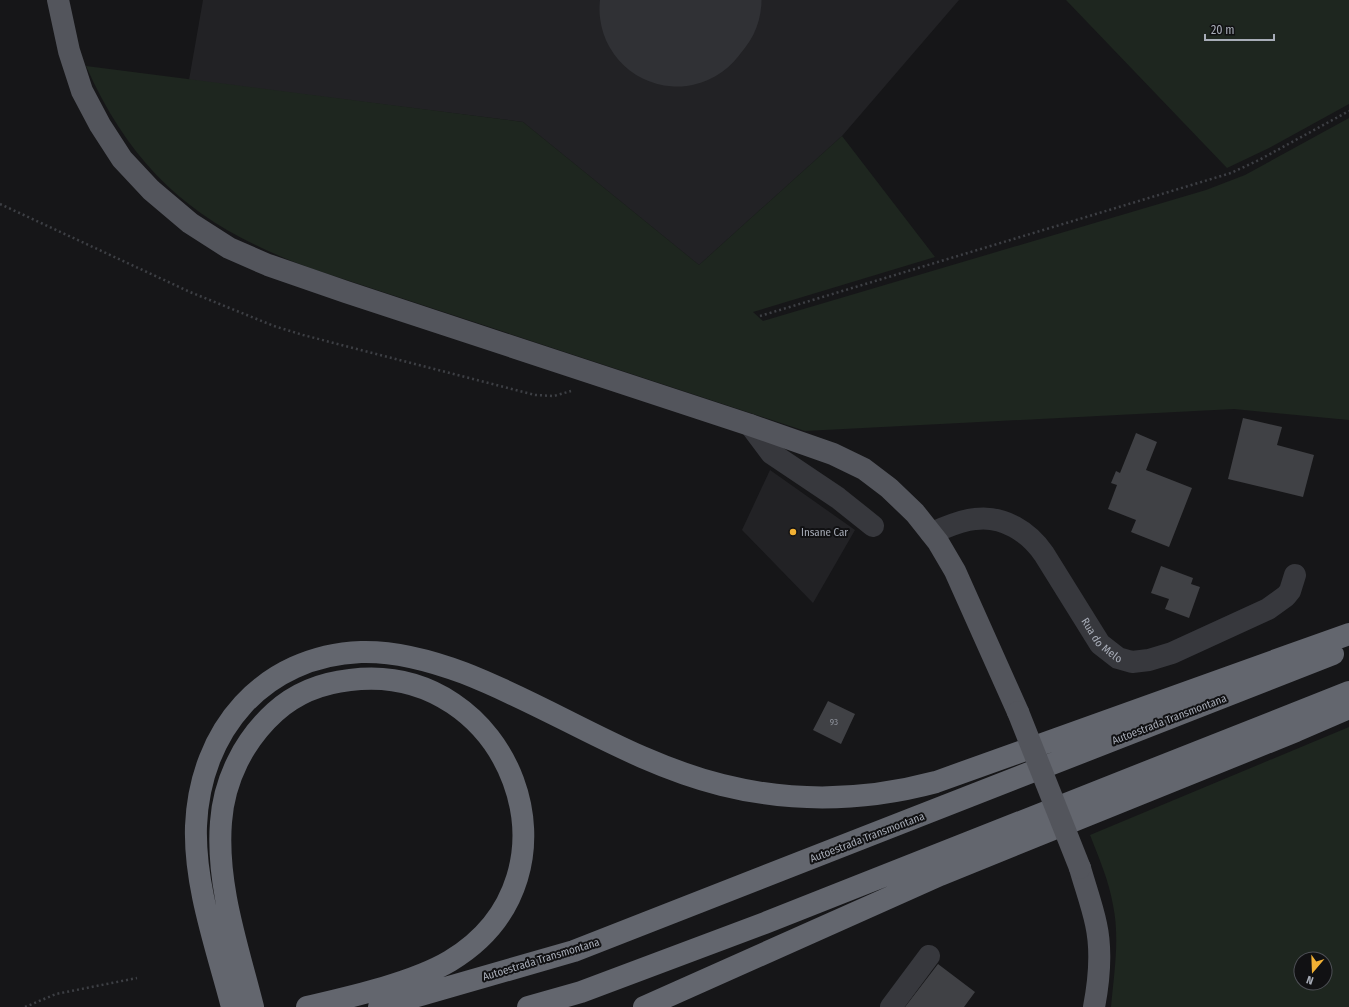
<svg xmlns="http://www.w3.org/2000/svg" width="1349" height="1007" font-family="'Fira Sans Condensed',sans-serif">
	<rect width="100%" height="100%" fill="#161618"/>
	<path fill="#222225" d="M203,0H959L842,136L699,265L523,122L189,80Z
		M770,470L855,530L813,603L742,530Z"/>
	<path fill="#1e261f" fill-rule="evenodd" d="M1066,0H1349V104L1269,148L1227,168Z
		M86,66L523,122L699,265L842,136L935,257L753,312L763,321L1206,190L1245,175L1349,118V420L1234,409L805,431L313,269C202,229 135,176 86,66Z
		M1349,727V1007H1111C1114,974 1120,938 1113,905C1109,881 1099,858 1090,835ZM1301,959H1325V983H1301Z"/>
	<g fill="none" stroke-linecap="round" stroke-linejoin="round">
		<path stroke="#303135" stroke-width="155" d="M677,9L684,0"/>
	</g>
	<path fill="#404145" d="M1243,418L1282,427L1277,445L1314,455L1303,497L1228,479Z
		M1136,433L1157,442L1146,470L1192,488L1169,547L1131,532L1136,520L1108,509L1117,485L1111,483L1116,471L1120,473Z
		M1161,566L1193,578L1191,584L1200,587L1189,618L1165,609L1169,599L1151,593Z
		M828,701L855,714L841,744L813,730Z
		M938,964L975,992L964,1007H905Z"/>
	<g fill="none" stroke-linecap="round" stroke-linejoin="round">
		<path stroke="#3d3f44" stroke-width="2.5" stroke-dasharray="2 3" stroke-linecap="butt" d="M0,204L190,292L274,326L303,335L535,395L554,396L571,391
			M760,316L1231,173L1259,160L1349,111
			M25,1007L56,994L137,978"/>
		<g stroke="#37383d" stroke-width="22">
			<path d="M750,425L771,453L838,498L873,526"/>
			<path id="s1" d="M931,533C945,528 960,520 975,519C1003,515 1029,532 1044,554L1100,644L1118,658L1132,662L1149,660L1172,653L1268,609L1286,596L1290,591L1295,575"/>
			<path d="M891,1007L929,956"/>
		</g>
		<path stroke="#53555c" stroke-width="22" d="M58,0L69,51L82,91L100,125L122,159L151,190L190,223L229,248L268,265L346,292L750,425L833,454L864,469L889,488L915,513L938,542L955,571L1018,712
			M1080,868C1085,886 1092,905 1096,924C1102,951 1099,981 1094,1007"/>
		<path stroke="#63666e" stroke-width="22" d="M232,1007C217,949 194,886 196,826C200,730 263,656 361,652C396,651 432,661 464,673C552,707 630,762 722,785C794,803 865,801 936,782L1349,634
			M253,1007C238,947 216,885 221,822C224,780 244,740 275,712C296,693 322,683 350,680C509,660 593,875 450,961C413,983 350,997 307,1007
			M379,1007L574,951L1333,654
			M528,1007L581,992L765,923L1349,692
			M644,1007L940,875L1296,731L1349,708"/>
		<path stroke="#53555c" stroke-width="22" d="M1018,712L1080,868"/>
	</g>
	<circle fill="#f2b134" stroke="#111113" stroke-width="1.5" cx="793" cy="532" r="4"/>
	<g text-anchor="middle" stroke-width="4" stroke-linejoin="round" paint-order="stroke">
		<g font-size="9" fill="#8e929b">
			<text x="834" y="725">93</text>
		</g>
		<g font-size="11" fill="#a8adb8" stroke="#111113" text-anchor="start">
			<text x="801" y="536">Insane Car</text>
		</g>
		<g font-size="11" fill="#a8adb8" stroke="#111113">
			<text dy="4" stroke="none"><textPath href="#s1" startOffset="232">Rua do Melo</textPath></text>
			<text transform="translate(1169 719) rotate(-21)" y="4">Autoestrada Transmontana</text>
			<text transform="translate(867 837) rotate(-21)" y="4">Autoestrada Transmontana</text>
			<text transform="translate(541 959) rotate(-17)" y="4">Autoestrada Transmontana</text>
		</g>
	</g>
	<g transform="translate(1313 971) rotate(199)"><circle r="19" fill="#111113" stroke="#4d4f55"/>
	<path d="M0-3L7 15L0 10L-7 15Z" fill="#f2b134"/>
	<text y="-6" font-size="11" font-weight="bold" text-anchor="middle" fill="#a8adb8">N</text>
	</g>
	<path d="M1205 34v6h69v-6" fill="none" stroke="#a8adb8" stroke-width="2"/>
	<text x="1211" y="34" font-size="12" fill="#a8adb8" stroke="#111113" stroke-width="3" paint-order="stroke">20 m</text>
</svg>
